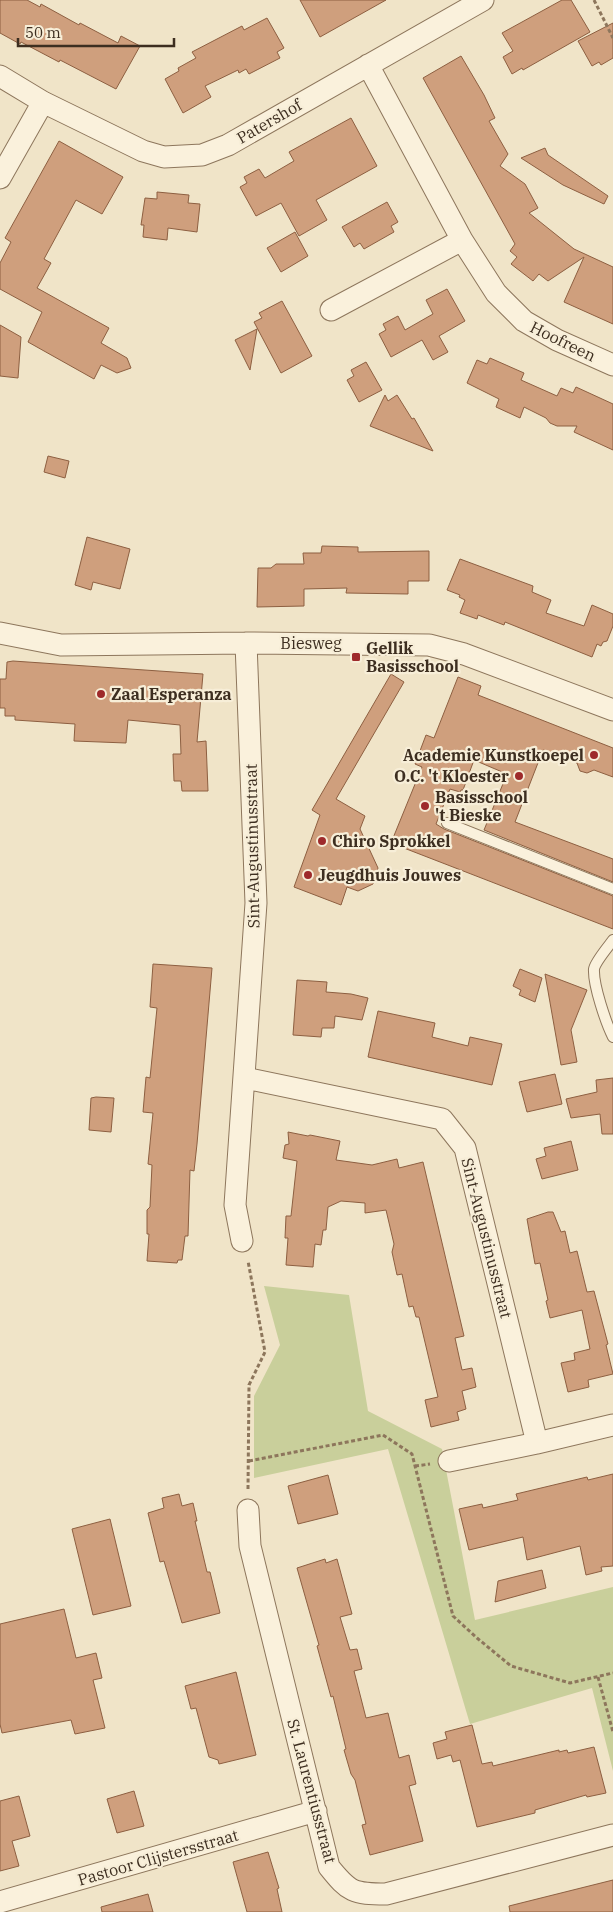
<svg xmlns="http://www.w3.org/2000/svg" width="613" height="1912" font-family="'IBM Plex Serif',serif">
	<rect width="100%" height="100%" fill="#f0e4c8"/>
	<path fill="#c9cf9b" d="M264,1286L349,1295L368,1411L442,1449L475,1620L613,1587V1771L592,1688L470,1724L388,1449L254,1478V1396L280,1345Z"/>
	<path fill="#cf9f7d" stroke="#8d5f41" d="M0,0H27L40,7L41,4L79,25L80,23L118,43L121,36L140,46L116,89L60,60L59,62L21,42L20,44L0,33Z
		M300,0H386L320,37Z
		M562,0H571L590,32L523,70L522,68L512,74L503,57L513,51L502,33Z
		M267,18L284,48L277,52L280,58L249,74L246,69L239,73L238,70L205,86L211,97L183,113L165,79L179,71L178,68L196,58L192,52L242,26L244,30Z
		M613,23V58L601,65L599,62L592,66L578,41Z
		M461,56L484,95L495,118L489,121L508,154L500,166L525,184L538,208L529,213L574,249L613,267V324L564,302L584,257L548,281L539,274L533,281L511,264L517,257L510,251L515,244L423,78Z
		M351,118L377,166L316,200L327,220L299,236L281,203L256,216L240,187L247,183L244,177L259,169L265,178L294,161L289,152Z
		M59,141L123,177L102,214L76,200L44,259L51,263L37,288L109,328L101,343L127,358L131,368L117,373L101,365L94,379L28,342L42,312L0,289V263L11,242L5,238Z
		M545,148L548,155L608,196L604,204L563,185L521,158Z
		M157,192L189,195L188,203L200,204L197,232L168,228L167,240L143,237L144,225H141L145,198L157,199Z
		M387,202L398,222L391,226L394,232L364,249L360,243L354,247L342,227Z
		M295,232L308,256L281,272L267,248Z
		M447,289L465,321L439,336L448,352L433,360L422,340L391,357L379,334L386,330L383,324L398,316L405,330L433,314L426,300Z
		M282,301L312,356L281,373L254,322L262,318L259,313Z
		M0,325L21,337L18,378L0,376Z
		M257,329L250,370L235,340Z
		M490,358L524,373L521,380L557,396L561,388L573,393L576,387L613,404V450L574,432L577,426H557L550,423L546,418L524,407L520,418L496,407L499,399L467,383L477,360L487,364Z
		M366,362L382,390L359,402L347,380L354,376L351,370Z
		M385,395L388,401L397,395L412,419L414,418L433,451L370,426Z
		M48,456L69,461L65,478L44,472Z
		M87,537L130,549L120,589L93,582L91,590L75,585Z
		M322,546L358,547V552L429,551V581H408V594L346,593L347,588L304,589V606L257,607L258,568H271L276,564H304L303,553H321Z
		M460,559L533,586L532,592L551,600L546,613L584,626L592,605L613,614V626L607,641L603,642L601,646L597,644L592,657L505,622L504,625L478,615L477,619L460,613L465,600L459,597L460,595L447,590Z
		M13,661L203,674L197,742L206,741L208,791H182L181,781H174L173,754H181L180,725L128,720L126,743L74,741L75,724L15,720V716H5V708H0V679H6L7,662Z
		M391,674L404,682L336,799L365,816L360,829L378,868L373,884L358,891L347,887L341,905L294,887L320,815L312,810Z
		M458,677L481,686L478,695L613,748V777L594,770L587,773L580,771L577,763L543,750L515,822L613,859V882L484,830L507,774L474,760L463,790H461L460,792L450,789L436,824L444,829L613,896V929L391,843L422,767L415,764L426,735L434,738Z
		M153,964L212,968L197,1144L194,1171L190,1170L188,1236H185L182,1260H178L177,1263L147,1261L149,1234H147V1210L150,1207L152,1165L148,1164L153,1113L143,1112L146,1077L150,1078L157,1008L150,1007Z
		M520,969L542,978L535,1002L519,995L521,990L513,986Z
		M545,974L587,990L571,1030L577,1062L561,1065Z
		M297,980L327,982L326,992L351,994L368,998L362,1020L335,1016L334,1028H322L321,1037L293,1035Z
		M378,1011L435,1023L432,1037L468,1046L470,1037L502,1044L492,1085L368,1057Z
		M555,1074L562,1104L527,1112L519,1082Z
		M613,1078V1134H602L600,1114L571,1118L566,1099L597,1092L596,1080Z
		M96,1097L114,1098L111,1132L89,1130L91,1098Z
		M288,1132L308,1136L310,1135L340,1141L336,1160L372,1165L397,1159L399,1168L423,1162L464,1336L455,1338L462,1370L472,1368L476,1387L462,1391L466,1409L457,1412L459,1420L431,1427L425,1400L438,1397L419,1317H416L413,1306L409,1307L402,1274L397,1275L392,1252L394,1244L386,1210L365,1213V1203L341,1201L328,1207L326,1230H323L321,1245L315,1244L313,1267L286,1265L288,1238H285L286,1216H291L297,1161L283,1158L285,1145L289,1144Z
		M571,1141L578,1170L542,1179L536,1159L546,1156L544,1148Z
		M548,1212H553L561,1232L565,1231L570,1253L577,1251L587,1292L594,1291L608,1344L606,1345L613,1374L588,1380L589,1387L568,1392L561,1363L575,1360L574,1353L590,1349L582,1310L550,1318L546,1301L548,1300L540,1263L535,1264L527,1219Z
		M613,1474V1566L601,1567L602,1571L586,1575L580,1546L527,1560L523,1537L469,1550L459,1509L482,1504L483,1508L518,1500L516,1494L587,1477L588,1480Z
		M328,1475L338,1514L298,1524L288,1486Z
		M179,1494L182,1506L193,1503L197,1521H195L207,1572H210L220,1613L182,1623L164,1561L160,1562L148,1513L164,1508L162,1498Z
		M110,1519L131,1606L93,1615L72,1529Z
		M325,1559L326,1563L337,1559L352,1614L340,1617L350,1650L357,1649L362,1669L354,1671L366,1718L388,1713L399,1758L409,1755L416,1784L409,1786L423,1841L370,1855L362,1825L366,1824L355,1780L351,1774L344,1750L346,1749L333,1696L331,1697L317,1646L319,1645L297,1568Z
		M542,1570L546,1588L495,1602L498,1581Z
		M64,1609L76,1658L96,1653L102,1678L93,1680L105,1728L75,1734L71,1720L2,1733L0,1724V1624Z
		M236,1672L256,1755L219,1764L218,1760L209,1757L196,1708L191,1709L185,1686Z
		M472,1725L482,1764L492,1762L493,1766L559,1750V1752L567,1750L568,1753L594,1747L606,1793L587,1797L586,1795L535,1810V1813L477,1827L460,1760L453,1762L451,1755L437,1759L433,1743L447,1739L445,1732Z
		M134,1791L144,1826L117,1833L107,1799Z
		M19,1796L30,1836L12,1841L19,1866L0,1871V1801Z
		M268,1852L279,1888L277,1889L282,1912H247L233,1862Z
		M613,1880V1912H510L509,1906Z
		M148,1894L153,1912H102L101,1907Z"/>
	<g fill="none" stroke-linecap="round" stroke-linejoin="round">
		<defs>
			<path id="lane" d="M447,823L613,889
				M613,940C608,947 595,962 594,969C593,985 606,1023 613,1037"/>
			<path id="street" d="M368,65L462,240L496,293L524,321L557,340L613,365
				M0,76L43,102L143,151L164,157L202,155L228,145L483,0
				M0,178L43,102
				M331,310L462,240
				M0,633L61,645L246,643L429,645L464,654L613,710
				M245,1078L442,1119L465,1148L537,1443
				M242,1241L235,1205L256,903L246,643
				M449,1461L537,1443L613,1425
				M248,1510L250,1546L329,1867C349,1892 353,1894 386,1894L613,1835
				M0,1902L316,1811"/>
		</defs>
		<use href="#lane" stroke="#8d765c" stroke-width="12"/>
		<use href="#street" stroke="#8d765c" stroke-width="23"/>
		<path stroke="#8d765c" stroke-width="3" stroke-dasharray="4 2.5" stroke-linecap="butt" d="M594,0L613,38
			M249,1461L383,1435L412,1454L453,1616L477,1638L511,1666L570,1683L613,1673
			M415,1466L430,1464
			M248,1489L249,1385L265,1352L248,1261
			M598,1677L613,1732"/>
		<use href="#lane" stroke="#faf1dc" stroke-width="10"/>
		<use href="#street" stroke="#faf1dc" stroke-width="21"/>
	</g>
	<g fill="#9e2a2b" stroke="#f7eed8" stroke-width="2">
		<rect x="351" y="652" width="10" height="10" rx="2.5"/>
		<circle cx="101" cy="694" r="5"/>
		<circle cx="594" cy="755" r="5"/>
		<circle cx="519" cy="776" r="5"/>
		<circle cx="425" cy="806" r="5"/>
		<circle cx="322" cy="841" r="5"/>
		<circle cx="308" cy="875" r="5"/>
	</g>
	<g text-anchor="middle" stroke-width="4.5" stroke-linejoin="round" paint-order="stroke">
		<g font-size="16" fill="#3d2e20" stroke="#f7eed8">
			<text transform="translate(269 121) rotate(-30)" y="6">Patershof</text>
			<text transform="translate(563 341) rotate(26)" y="6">Hoofreen</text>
			<text x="311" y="649">Biesweg</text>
			<text transform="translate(252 846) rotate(-91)" y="6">Sint-Augustinusstraat</text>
			<text transform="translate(487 1238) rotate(76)" y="6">Sint-Augustinusstraat</text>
			<text transform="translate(312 1791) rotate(75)" y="6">St. Laurentiusstraat</text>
			<text transform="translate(158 1857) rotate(-16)" y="6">Pastoor Clijstersstraat</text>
		</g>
		<g font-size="16" font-weight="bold" fill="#3d2e20" stroke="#f7eed8" text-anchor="start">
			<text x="366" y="654">Gellik<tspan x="366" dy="18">Basisschool</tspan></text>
			<text x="111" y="700">Zaal Esperanza</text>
			<text x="584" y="761" text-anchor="end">Academie Kunstkoepel</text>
			<text x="509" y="782" text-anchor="end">O.C. 't Kloester</text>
			<text x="435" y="803">Basisschool<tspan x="435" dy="18">'t Bieske</tspan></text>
			<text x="332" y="847">Chiro Sprokkel</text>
			<text x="318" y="881">Jeugdhuis Jouwes</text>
		</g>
	</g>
	<path d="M18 38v8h156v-8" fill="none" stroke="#3d2e20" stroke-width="2.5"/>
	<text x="25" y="38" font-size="15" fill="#3d2e20" stroke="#f7eed8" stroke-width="4" paint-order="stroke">50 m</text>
</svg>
